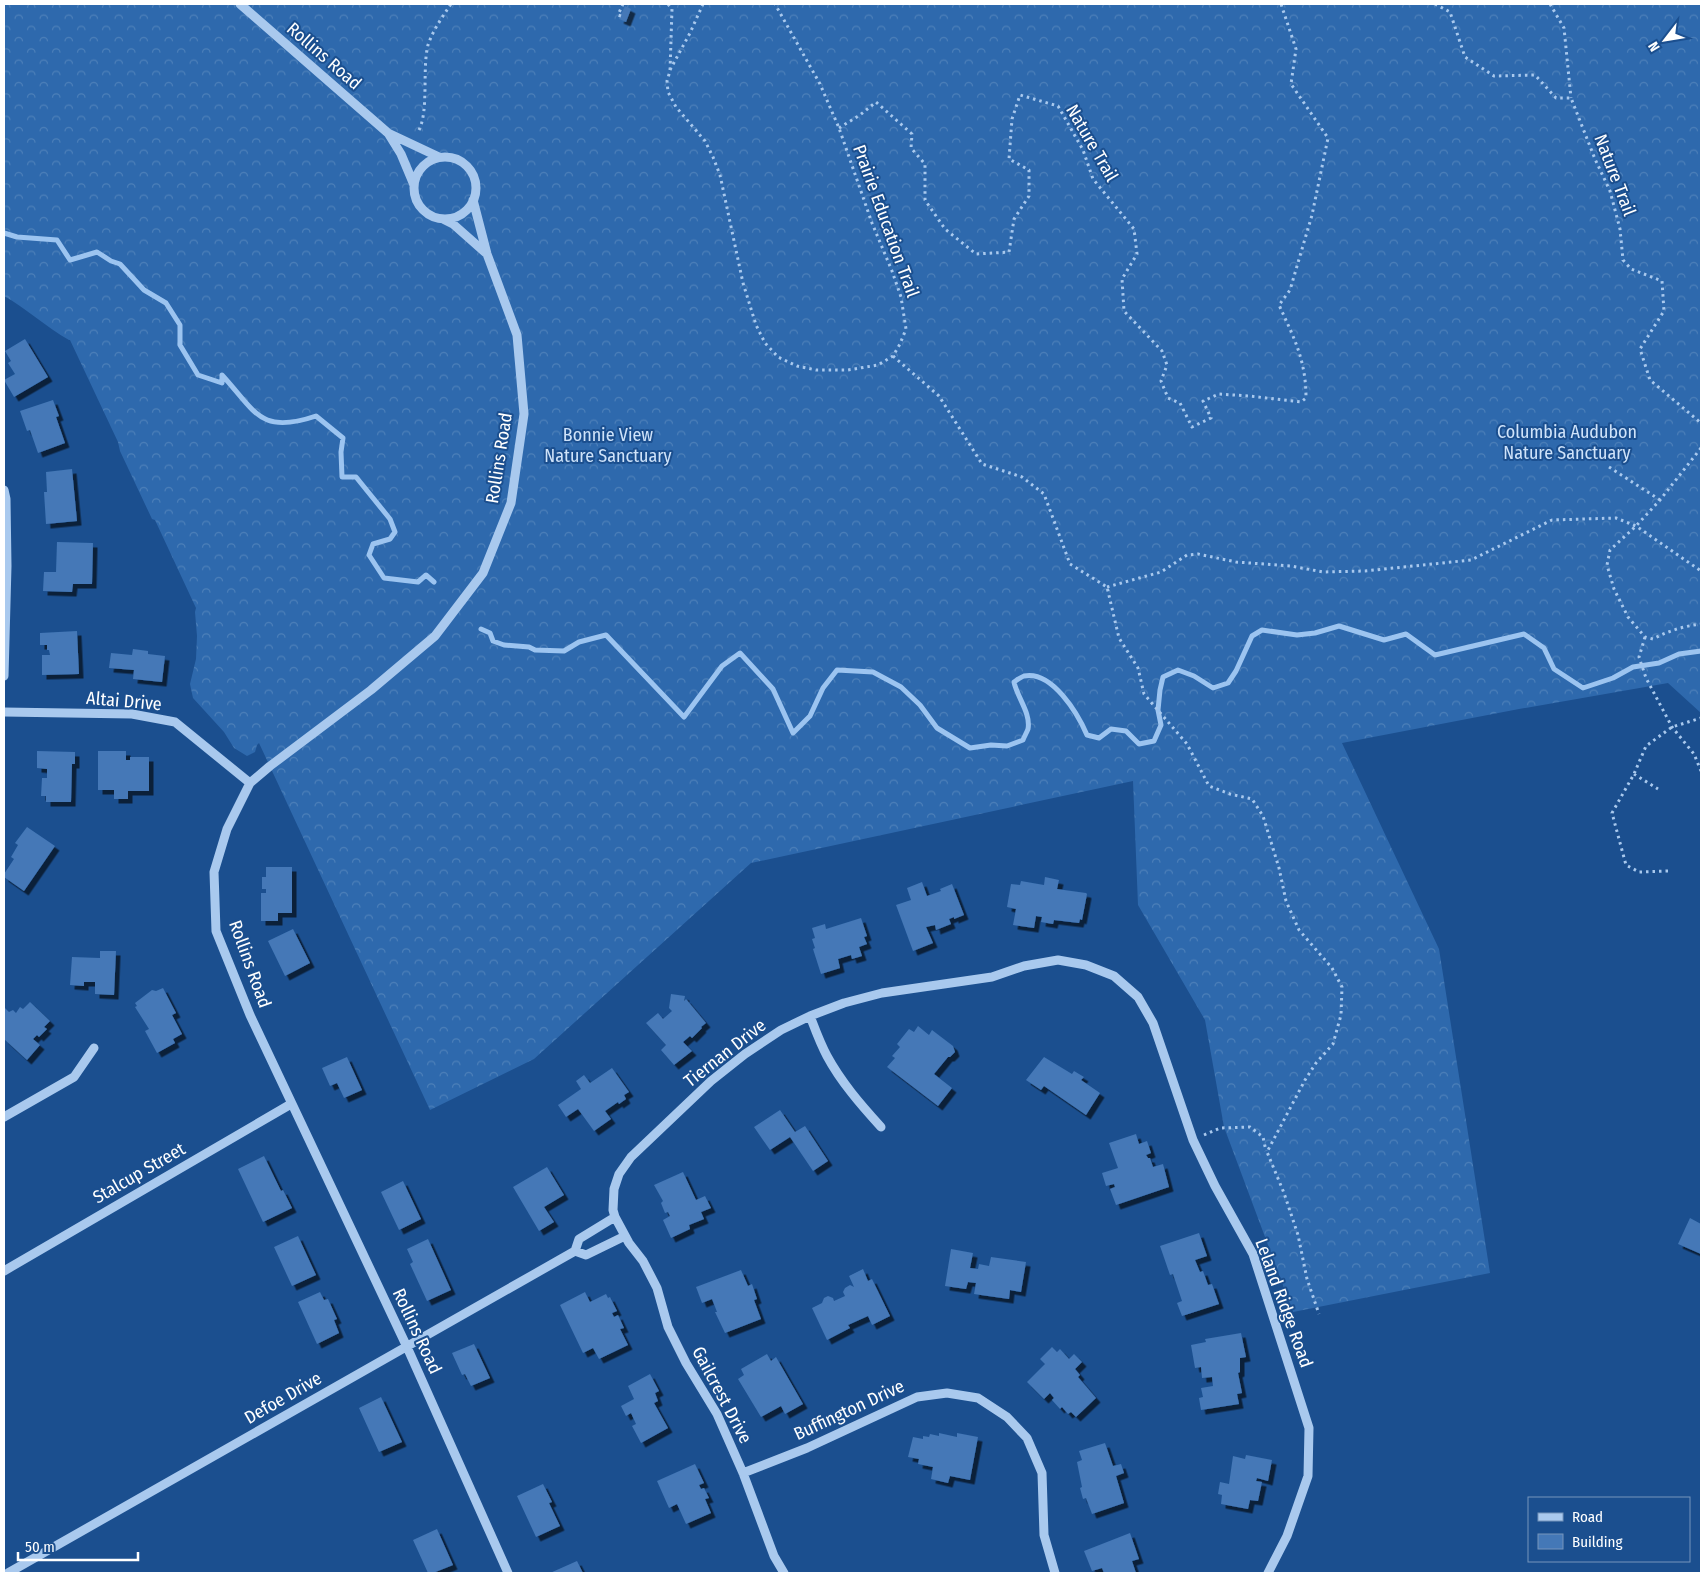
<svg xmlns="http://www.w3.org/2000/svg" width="1705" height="1577" font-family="'Fira Sans Condensed',sans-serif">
	<defs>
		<pattern id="forest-crowns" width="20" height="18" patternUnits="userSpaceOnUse" patternTransform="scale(1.25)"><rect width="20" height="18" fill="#2e69ad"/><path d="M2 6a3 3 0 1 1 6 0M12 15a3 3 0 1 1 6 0" fill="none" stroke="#4d80b9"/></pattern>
		<filter id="shadow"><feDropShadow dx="4.5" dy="4.5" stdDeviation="0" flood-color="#0009"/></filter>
	</defs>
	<rect width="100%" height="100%" fill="#1b4f8f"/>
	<path fill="url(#forest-crowns)" d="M4,4H1701V713L1668,683L1519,709L1342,743L1439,949L1490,1273L1293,1312L1224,1127L1205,1020L1138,905L1133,781L751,863L534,1059L430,1110L259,743L257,745L255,752L247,756L234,748L224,732L193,698L190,684L196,659L197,636L195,612L196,608L155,520L152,519L120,451L118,442L70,340H69C46,327 27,309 4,296Z"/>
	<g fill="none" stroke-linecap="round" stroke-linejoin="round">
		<path stroke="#9cc4f0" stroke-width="5" d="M4,233L17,237L57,240L70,260L97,252L111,261L120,264L144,290L166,303L180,325V345L198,375L222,383V375C256,412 260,435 316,416L343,438L341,452L342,477H356L390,519L395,532L390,539L373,544L369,555L384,578L418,582L426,575L434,582
			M481,629L490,633L493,641L504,645L529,647L535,650L564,651L579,642L606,635L684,717L722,666L740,653L773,689L793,733L810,716L823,688L837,670L873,672L901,687L920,705L937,728L970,748L991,745L1007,746L1023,740C1024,737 1027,732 1028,729C1031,713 1017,697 1014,682C1017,680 1021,677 1024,676C1052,670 1078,714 1087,735L1099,738L1111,729L1126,731L1139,744L1154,741L1161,725L1158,710L1160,690L1163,677L1178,670L1194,676L1213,688L1228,683L1236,671L1252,636L1262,630L1297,635L1315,633L1339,626L1384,640L1406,634L1435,655L1524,634L1544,648L1554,669L1583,688L1613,678L1633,667L1659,663L1679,654L1701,651"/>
	</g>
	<path fill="#4478b7" filter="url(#shadow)" d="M625,6L631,9L626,22L619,19Z
		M25,339L48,377L14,397L4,380L15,374L8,363L11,361L5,351Z
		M53,400L59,416L56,417L65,443L38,453L30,430L27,431L20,411Z
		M72,469L77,521L46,524L44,492H47L46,472Z
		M57,542L93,543L92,584H73L72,592L43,591L44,572H56Z
		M77,631L79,674L42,675V655H50L49,650H47V645H40V633Z
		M133,649L148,651V654L165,656L162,682L133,679L134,670L109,668L111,653L132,655Z
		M37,751L75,752V764H72L71,802H46V796H41L42,778H47V769L37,768Z
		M98,751H126V760H130V757H149V791H128V799H114V790H98Z
		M27,827L55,846L24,891L4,877V874L14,859L11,857L18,845L15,843Z
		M266,867H292V913H278V921H261V893H266V889H262V877H266Z
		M1045,877L1059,880L1057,889L1086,893L1087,894L1082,920L1080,919L1079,923L1054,920L1053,924L1041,922L1042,917L1036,916L1034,928L1013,925L1016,909L1007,907L1011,884L1020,885L1021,881L1044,885Z
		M922,882L927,896L941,891L940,889L952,884L964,915L954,919V917L949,919L951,924L936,930L935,925L926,927L933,943L913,951L896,905L911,900L907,888Z
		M861,918L867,936L864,937L867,944L859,947L862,956L852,959L851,955L838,959L840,968L821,974L813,949L815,948L812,939L815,938L812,928L825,924L826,929Z
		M293,929L310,963L285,976L268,941Z
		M100,951H116L114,995L95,994V982H84V986L70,985L72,957L100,958Z
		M163,988L176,1013L172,1015L182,1034L173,1039L175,1043L157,1053L145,1031L149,1029L135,1007L137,1006L135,1003L152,990L156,991Z
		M671,994L685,996L684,1001L686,999L706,1023L701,1027L702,1028L692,1038L690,1036L683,1042L692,1051L674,1065L661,1050L666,1045L646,1023L658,1013L663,1019L672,1011L669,1008Z
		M30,1002L50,1021L44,1027L47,1029L39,1037L37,1035L33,1039L40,1045L27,1060L4,1039V1007L9,1012L13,1010L16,1013L20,1007L23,1009Z
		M918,1026L929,1035L932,1030L953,1046L955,1052L950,1057H948L934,1074L952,1088L938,1106L887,1067L895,1058L892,1056L900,1047L897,1044L909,1029L914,1032Z
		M347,1057L362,1090L344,1098L337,1083L330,1086L322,1068Z
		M1044,1057L1072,1074L1074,1071L1084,1077L1081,1080L1100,1093L1086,1115L1044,1086L1041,1090L1026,1080Z
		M612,1068L629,1092L624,1095L626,1099L619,1104L618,1102L605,1111L611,1119L594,1131L578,1109L566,1117L558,1105L581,1089L576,1081L584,1075L590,1083Z
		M780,1110L795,1132L805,1126L828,1161L813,1171L790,1137L770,1150L754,1127Z
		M1136,1134L1139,1144L1147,1141L1151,1153L1146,1155L1148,1158H1150L1153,1167L1163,1164L1169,1187L1116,1205L1110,1189L1115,1187L1114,1184L1106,1186L1102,1173L1118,1168L1109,1143Z
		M264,1156L281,1191L283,1190L292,1208L263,1222L238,1169Z
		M547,1167L564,1195L544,1207L554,1222L539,1231L513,1187Z
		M683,1172L696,1200L705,1196L711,1208L701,1212L704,1219L689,1225L690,1229L671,1238L663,1220L670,1216L668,1212L665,1213L661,1203L663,1201L654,1185Z
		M403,1181L421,1219L399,1230L381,1192Z
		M1690,1218L1701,1224V1254L1678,1244Z
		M1199,1233L1207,1256L1195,1260L1200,1272L1203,1271L1208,1285L1212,1284L1219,1304L1182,1316L1177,1303L1182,1301L1173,1274L1170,1275L1160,1246Z
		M298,1236L316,1275L292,1286L274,1247Z
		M428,1239L451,1290L427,1301L410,1264L413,1262L407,1249Z
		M951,1249L973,1253L970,1268L978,1269L979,1264L989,1266L991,1257L1026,1262L1021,1292L1010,1290L1009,1299L974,1294L976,1283L968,1282L966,1289L945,1286Z
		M863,1269L868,1281L872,1279L890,1316L872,1325L868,1316L848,1325L850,1328L827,1340L812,1308L822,1303L824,1298L828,1296L833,1298L834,1301L845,1296L843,1292L845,1288L850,1285L854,1287L849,1276Z
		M741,1270L748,1286L752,1284L757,1299L754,1300L761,1319L725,1333L715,1312H717L712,1299L702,1303L696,1287Z
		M320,1292L324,1300L328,1299L337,1319L334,1320L339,1333L317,1344L298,1302Z
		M585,1292L590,1302L606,1294L608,1298L610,1297L617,1311L612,1313L614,1317L618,1315L624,1328L620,1329L628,1345L599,1359L593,1348L583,1353L560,1305Z
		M1241,1333L1246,1357L1240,1358V1372L1238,1373L1242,1393L1237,1394L1239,1404L1201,1410L1199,1398L1203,1397L1201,1388L1213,1386L1212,1377L1202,1378L1201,1367L1195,1368L1191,1345L1206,1342L1205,1339Z
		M474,1344L490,1378L471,1386L465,1374L462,1375L452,1353Z
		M1052,1347L1057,1352L1060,1349L1069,1359L1074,1354L1082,1362L1075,1369L1080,1375L1078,1377L1096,1398L1076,1417L1071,1412L1068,1414L1062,1407L1060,1409L1052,1400L1054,1398L1050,1393L1044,1399L1027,1382L1045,1364L1040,1359Z
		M767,1354L771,1361L776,1357L803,1404L785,1414L781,1406L761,1417L738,1379L744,1375L741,1369Z
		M650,1374L659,1391L655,1393L658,1401L654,1403L668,1428L641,1443L632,1426L636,1424L631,1413L626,1416L621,1406L634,1399L628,1386Z
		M381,1397L402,1442L379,1452L359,1408Z
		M939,1433L957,1437V1433L978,1437L970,1480L950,1476L948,1483L931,1479L933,1467L918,1464L919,1459L908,1457L913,1437L923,1439V1436L929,1437L930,1434L939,1436Z
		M1105,1443L1113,1466L1121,1464L1124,1473L1116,1476L1124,1503L1092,1514L1086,1498L1083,1499L1080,1488L1082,1487L1077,1462L1082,1460L1079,1451Z
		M1246,1455L1272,1460L1268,1481L1257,1478L1256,1481L1262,1482L1258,1501L1250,1500L1248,1509L1221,1504L1222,1495L1218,1494L1220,1482L1229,1484L1233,1456L1245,1459Z
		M695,1464L704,1483L699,1485L701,1489L704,1488L709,1498L705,1499L711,1513L686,1524L677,1504L669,1508L657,1481Z
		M543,1484L552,1502L549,1503L560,1526L536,1537L517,1496Z
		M437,1529L453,1565L433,1573H428L413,1540Z
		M1130,1533L1139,1559L1132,1561L1136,1573H1104L1102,1568L1092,1571L1084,1551Z
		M577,1561L583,1573H550Z"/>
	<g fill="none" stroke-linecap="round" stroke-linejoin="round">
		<path stroke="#a9c9ee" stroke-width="3" stroke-dasharray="2.5 4" stroke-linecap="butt" d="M668,4L672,9L670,71L667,81L668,92L676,107L705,141L713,157L720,175L743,283L756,325L765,343L778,357L797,366L816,370H848L878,365L893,356L900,344L906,329L901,297L892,271L872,223L839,128L820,84L775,4
			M1435,4L1450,12L1465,57L1494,76L1535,75L1556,98H1571L1595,159L1610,191L1620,229L1623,260L1631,269L1662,281L1664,311L1640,349L1650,380L1701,423
			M1550,4L1564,28L1571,98
			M621,16L618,15L623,4
			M670,70L690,33L703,4
			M839,128L860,115L876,102L912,134L911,148L925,164V200L945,229L976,254L1009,252L1014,219L1029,196V170L1009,159L1012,119L1020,95L1058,106L1083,150L1093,179L1134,229L1137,254L1122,279L1124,311L1162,351L1167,365L1161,381L1168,398L1180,403L1192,427L1211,418L1203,401L1219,394L1249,396L1301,402L1306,398C1306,360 1294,338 1279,305L1290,290L1312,215L1328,138L1291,84L1296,49L1281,4
			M419,130C429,110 422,68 428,45C433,30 443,16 451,4
			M893,356L939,396L982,464L1022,477L1044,494L1070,564L1107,587L1119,638L1138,668L1144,694L1187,744L1209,786L1230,794L1252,799L1263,816L1279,868L1286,901L1299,930L1332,968L1342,987L1341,1015L1333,1044L1316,1063L1305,1080L1267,1152L1284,1193L1298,1235L1307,1279L1319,1314
			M1701,448L1660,500L1636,526L1610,550L1607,565L1614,589L1628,617L1645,637L1653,639C1668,631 1684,626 1701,624
			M1609,467L1660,500
			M1107,587L1161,572L1187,555L1198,554L1236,562L1291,566L1323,572L1365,571L1471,560L1552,520L1616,518L1636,526L1701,571
			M1645,637L1639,657L1646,678L1672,727L1694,754L1701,771
			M1634,774L1658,789
			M1668,871L1639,872L1626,865L1612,813L1634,774L1646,746L1672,727L1701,718
			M1204,1135L1220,1128L1250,1127L1263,1137L1266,1151"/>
		<path stroke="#a9c9ee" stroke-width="9" d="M240,4L388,133L439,157
			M388,133L401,154L414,185
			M414 188a31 31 0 1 1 62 0a31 31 0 1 1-62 0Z
			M473,200L487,254L517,335L524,414L511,503L483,573L435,636L371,690L270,766L250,783L227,829L214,872L216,931L250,1015L407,1347L508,1573
			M443,219L453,224L487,254
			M4,490L6,499L7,566L4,676
			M4,712L132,714L175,722L250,783
			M810,1016C815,1029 820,1043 827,1056C841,1082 861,1105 881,1127
			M4,1117L74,1077L94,1048
			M575,1251L586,1255L625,1236
			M4,1271L291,1104
			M743,1473L807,1448L917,1397L947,1393L978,1398L1007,1417L1027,1438L1042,1473L1044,1535L1055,1573
			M8,1573L575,1251L579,1239L615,1217
			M784,1573L774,1556L743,1473L717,1414L686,1363L668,1327L657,1288L643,1261L629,1243L615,1217L613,1210L614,1189L619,1174L631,1157L711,1081L745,1054L781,1030L810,1016L844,1003L882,993L992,977L1024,966L1058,960L1086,965L1114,976L1138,997L1153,1023L1193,1140L1215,1186L1253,1254L1309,1428L1308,1476L1287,1536L1268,1573"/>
	</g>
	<g text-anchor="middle" stroke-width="4" stroke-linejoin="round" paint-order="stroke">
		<g font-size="18" fill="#fff" stroke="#1b4f8f">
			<text transform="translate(324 56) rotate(41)" y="6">Rollins Road</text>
			<text transform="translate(1092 143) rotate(60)" y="6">Nature Trail</text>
			<text transform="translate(1615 175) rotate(69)" y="6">Nature Trail</text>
			<text transform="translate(886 221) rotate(70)" y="6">Prairie Education Trail</text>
			<text transform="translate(499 458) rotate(-81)" y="6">Rollins Road</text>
			<text transform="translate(124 701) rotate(5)" y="6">Altai Drive</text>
			<text transform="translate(250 964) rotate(70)" y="6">Rollins Road</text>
			<text transform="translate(725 1053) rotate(-38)" y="6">Tiernan Drive</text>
			<text transform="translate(139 1173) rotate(-30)" y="6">Stalcup Street</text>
			<text transform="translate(1284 1303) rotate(70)" y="6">Leland Ridge Road</text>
			<text transform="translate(417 1331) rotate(65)" y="6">Rollins Road</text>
			<text transform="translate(722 1395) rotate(62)" y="6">Gailcrest Drive</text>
			<text transform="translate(283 1398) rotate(-30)" y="6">Defoe Drive</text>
			<text transform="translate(849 1410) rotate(-25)" y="6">Buffington Drive</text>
		</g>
		<g font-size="18" fill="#cfe3fa" stroke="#1b4f8f">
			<text x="1567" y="438">Columbia Audubon<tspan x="1567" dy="21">Nature Sanctuary</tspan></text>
			<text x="608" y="441">Bonnie View<tspan x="608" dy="21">Nature Sanctuary</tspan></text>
		</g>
	</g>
	<rect width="1705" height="1577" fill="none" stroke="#ffffff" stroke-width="10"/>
	<rect x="1528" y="1497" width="162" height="65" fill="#1b4f8f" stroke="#7695bc"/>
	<rect x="1538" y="1513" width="25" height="8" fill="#a9c9ee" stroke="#7695bc"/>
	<text x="1572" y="1522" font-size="15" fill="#ffffff">Road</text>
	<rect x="1538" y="1534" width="25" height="15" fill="#4478b7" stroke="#7695bc"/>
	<text x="1572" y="1547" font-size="15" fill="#ffffff">Building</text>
	<g transform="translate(1665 40) rotate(239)" stroke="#1b4f8f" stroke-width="4" paint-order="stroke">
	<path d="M0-4L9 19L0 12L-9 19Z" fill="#ffffff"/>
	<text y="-8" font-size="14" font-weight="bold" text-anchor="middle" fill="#ffffff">N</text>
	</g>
	<path d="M18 1552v8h120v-8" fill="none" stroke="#ffffff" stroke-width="2.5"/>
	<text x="25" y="1552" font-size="15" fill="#ffffff" stroke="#1b4f8f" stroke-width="4" paint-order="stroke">50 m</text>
</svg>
